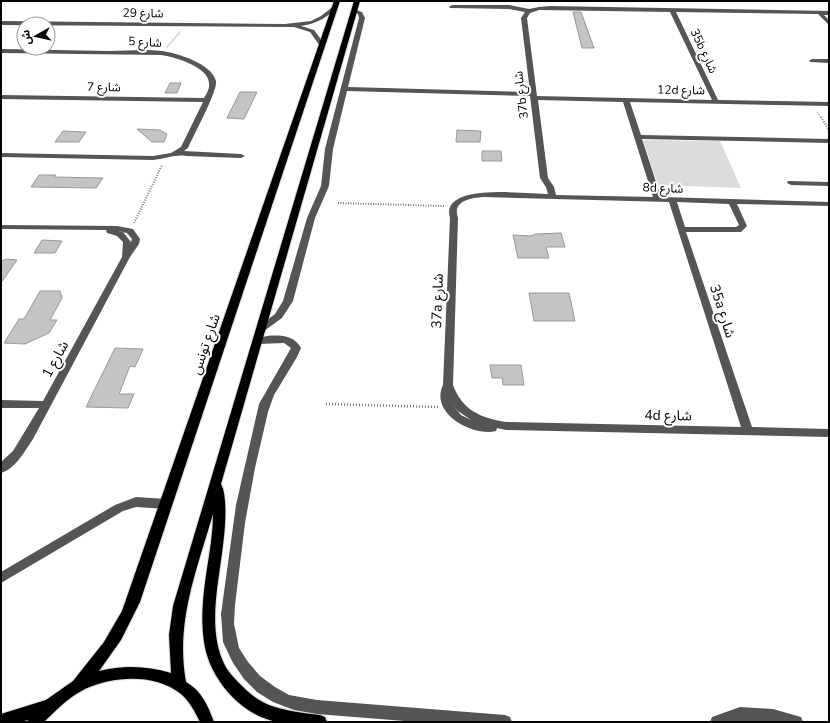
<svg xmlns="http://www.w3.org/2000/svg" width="830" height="723" font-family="'Nunito Sans','Noto Sans Arabic',sans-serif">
	<rect width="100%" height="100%" fill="#fff"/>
	<path fill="#dcdcdc" d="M643,140L720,141L741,188L658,185Z"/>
	<path fill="#c4c4c4" stroke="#999" d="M573,12H581L594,48H582Z
		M170,83H181L177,93H165Z
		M240,92H257L244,119L227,118Z
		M137,129L160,130L167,134L164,142H152Z
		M457,130L481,131L480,142H456Z
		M63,131L86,132L79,142H55Z
		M482,151H501L502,161H482Z
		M39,175H56L54,177L103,178L96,188L31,187Z
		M561,233L565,247H546L549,258H518L513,235L531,236L535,234Z
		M42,240L62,241L55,253H34Z
		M7,259L17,260L1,283V261Z
		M40,291H60L62,298L50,320H57L49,333L25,344L4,343L19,319H24Z
		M529,293H569L575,321H534Z
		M115,348L143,349L135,367L130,366L119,394H134L128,408L86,407Z
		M490,365H521L524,385H503L502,378H492Z"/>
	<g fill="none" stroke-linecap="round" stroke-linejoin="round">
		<defs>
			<path id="major" d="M334,1H340L140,602L121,640L99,671C125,665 146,666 171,673L169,635L173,606L354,1H360L221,484C228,496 225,531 223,545C219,581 208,624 222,659C226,670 234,678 242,686C250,694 259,701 269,705C285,711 303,713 320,715L325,717L327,722C312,722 294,723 278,722C241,716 209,678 204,642C202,628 202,615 203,602C205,572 213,543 213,514C197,569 175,623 186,682C202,691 208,706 214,722H200C195,712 190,702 181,694C155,673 113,676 85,689C69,697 56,710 44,722H27L28,720L20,722H1V714L46,700L73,681L104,642L122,611Z"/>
		</defs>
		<use href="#major" stroke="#dbdbdb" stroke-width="2"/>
		<path stroke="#777" stroke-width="1.5" stroke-dasharray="0.5 1" stroke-linecap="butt" d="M167,47L181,31
			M817,112L821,118"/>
		<path stroke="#777" stroke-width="2" stroke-dasharray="1 1.5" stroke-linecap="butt" d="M821,117L829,130
			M338,203L445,206
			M134,223L162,165"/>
		<path stroke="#777" stroke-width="2.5" stroke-dasharray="1 2" stroke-linecap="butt" d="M326,404L438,407"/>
		<path fill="#555" fill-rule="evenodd" d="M335,5L338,7L337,8C326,18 316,24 301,26L314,30L325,45L322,47L320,46L310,32L294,27L1,25V21L285,24L311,21L321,16Z
			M452,5H509L529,9L539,7L550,6L829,11V15H824L829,20V25L818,14L676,12L718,100L829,102V106L630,102L641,135L829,139V143L642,139L661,197L829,202V206L737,204L747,226L741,232H686L752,427L829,429V437L506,430L497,428L496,431C474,437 429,414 443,385L450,218C439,182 529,194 548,194L546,187L540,178L530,96L347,91L333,149L329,186L315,218L293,301L282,318L264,331H258L256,329L258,327L275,314L283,301L307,218L321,186L325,149L359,18L358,14L352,11V9L362,12L365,18L348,87L530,92L521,18L525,12L509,9L450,8L449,7ZM539,10L670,12L712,100L537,96L527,18L530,13ZM538,100L623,102L653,197L556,195L554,187L548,178ZM483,197L669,202L741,427L506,422C481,418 462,410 453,385L458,218C452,201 470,198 483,197ZM677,202L729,204L739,225L736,227H685ZM452,404L458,411L471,420L461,415Z
			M1,49C37,50 74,50 110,51C127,51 145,49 162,51C178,53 212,64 216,81C218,91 193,136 188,148L184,151L241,154L245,156L241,158L186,156C176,154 164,159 153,160L1,157V153L153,156L171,153L181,147L203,102L1,99V95L204,98C207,93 210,88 209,83C208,66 174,57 161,55L1,53Z
			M812,59H829V63L810,62L809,61Z
			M788,181L829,182V186L791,185L787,183Z
			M1,225L117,226L133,229L140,239L139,244L130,257L33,439C25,451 15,469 1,473V462L13,451L39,408H1V400L43,401L122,257L123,242L117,236L107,233L106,230L1,229ZM117,231L127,233L132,239L131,242L123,232Z
			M267,336C280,335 294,335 301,348L297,357L274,395L268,412L255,468L245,523L235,605L234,624L239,648L248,662L260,676L275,687L289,695L317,700L505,715L510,717L512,722H417L317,714L294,710L273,702L257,692L244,679L233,663L223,642L221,614L236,505L259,404L291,348L284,343L258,344L253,341L255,339Z
			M136,497L166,499L170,501L172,504L170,507L166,509L136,507L123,511L1,583V572L115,505Z
			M740,707L773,709L801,717L803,722H710L712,717Z"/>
		<use href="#major" fill="#000" fill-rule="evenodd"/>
	</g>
	<g text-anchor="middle" stroke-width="4" stroke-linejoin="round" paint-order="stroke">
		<g font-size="12" fill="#000" stroke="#fff">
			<text transform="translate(143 13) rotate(1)" y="4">شارع 29</text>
			<text transform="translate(145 42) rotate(3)" y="4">شارع 5</text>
			<text transform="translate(704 51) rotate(65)" y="4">35b شارع</text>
			<text transform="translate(104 87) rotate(1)" y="4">شارع 7</text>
			<text transform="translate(681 90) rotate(1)" y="4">12d شارع</text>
			<text transform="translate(521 95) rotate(-97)" y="4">37b شارع</text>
			<text transform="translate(663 188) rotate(2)" y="4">8d شارع</text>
		</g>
		<g font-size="14" fill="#000" stroke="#fff">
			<text transform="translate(437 301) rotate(-88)" y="5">37a شارع</text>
			<text transform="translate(723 311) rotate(72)" y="5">35a شارع</text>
			<text transform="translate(205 344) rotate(-71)" y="5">شارع تونس</text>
			<text transform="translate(55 359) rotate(-61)" y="5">شارع 1</text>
			<text transform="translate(668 415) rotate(1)" y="5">4d شارع</text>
		</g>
	</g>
	<rect width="830" height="723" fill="none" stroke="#000000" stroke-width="4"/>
	<g transform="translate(36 36) rotate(262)"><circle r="19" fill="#ffffff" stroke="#999999"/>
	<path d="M0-3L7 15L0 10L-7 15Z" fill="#000000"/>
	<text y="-6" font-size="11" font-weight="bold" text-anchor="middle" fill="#000000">ش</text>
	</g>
</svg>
